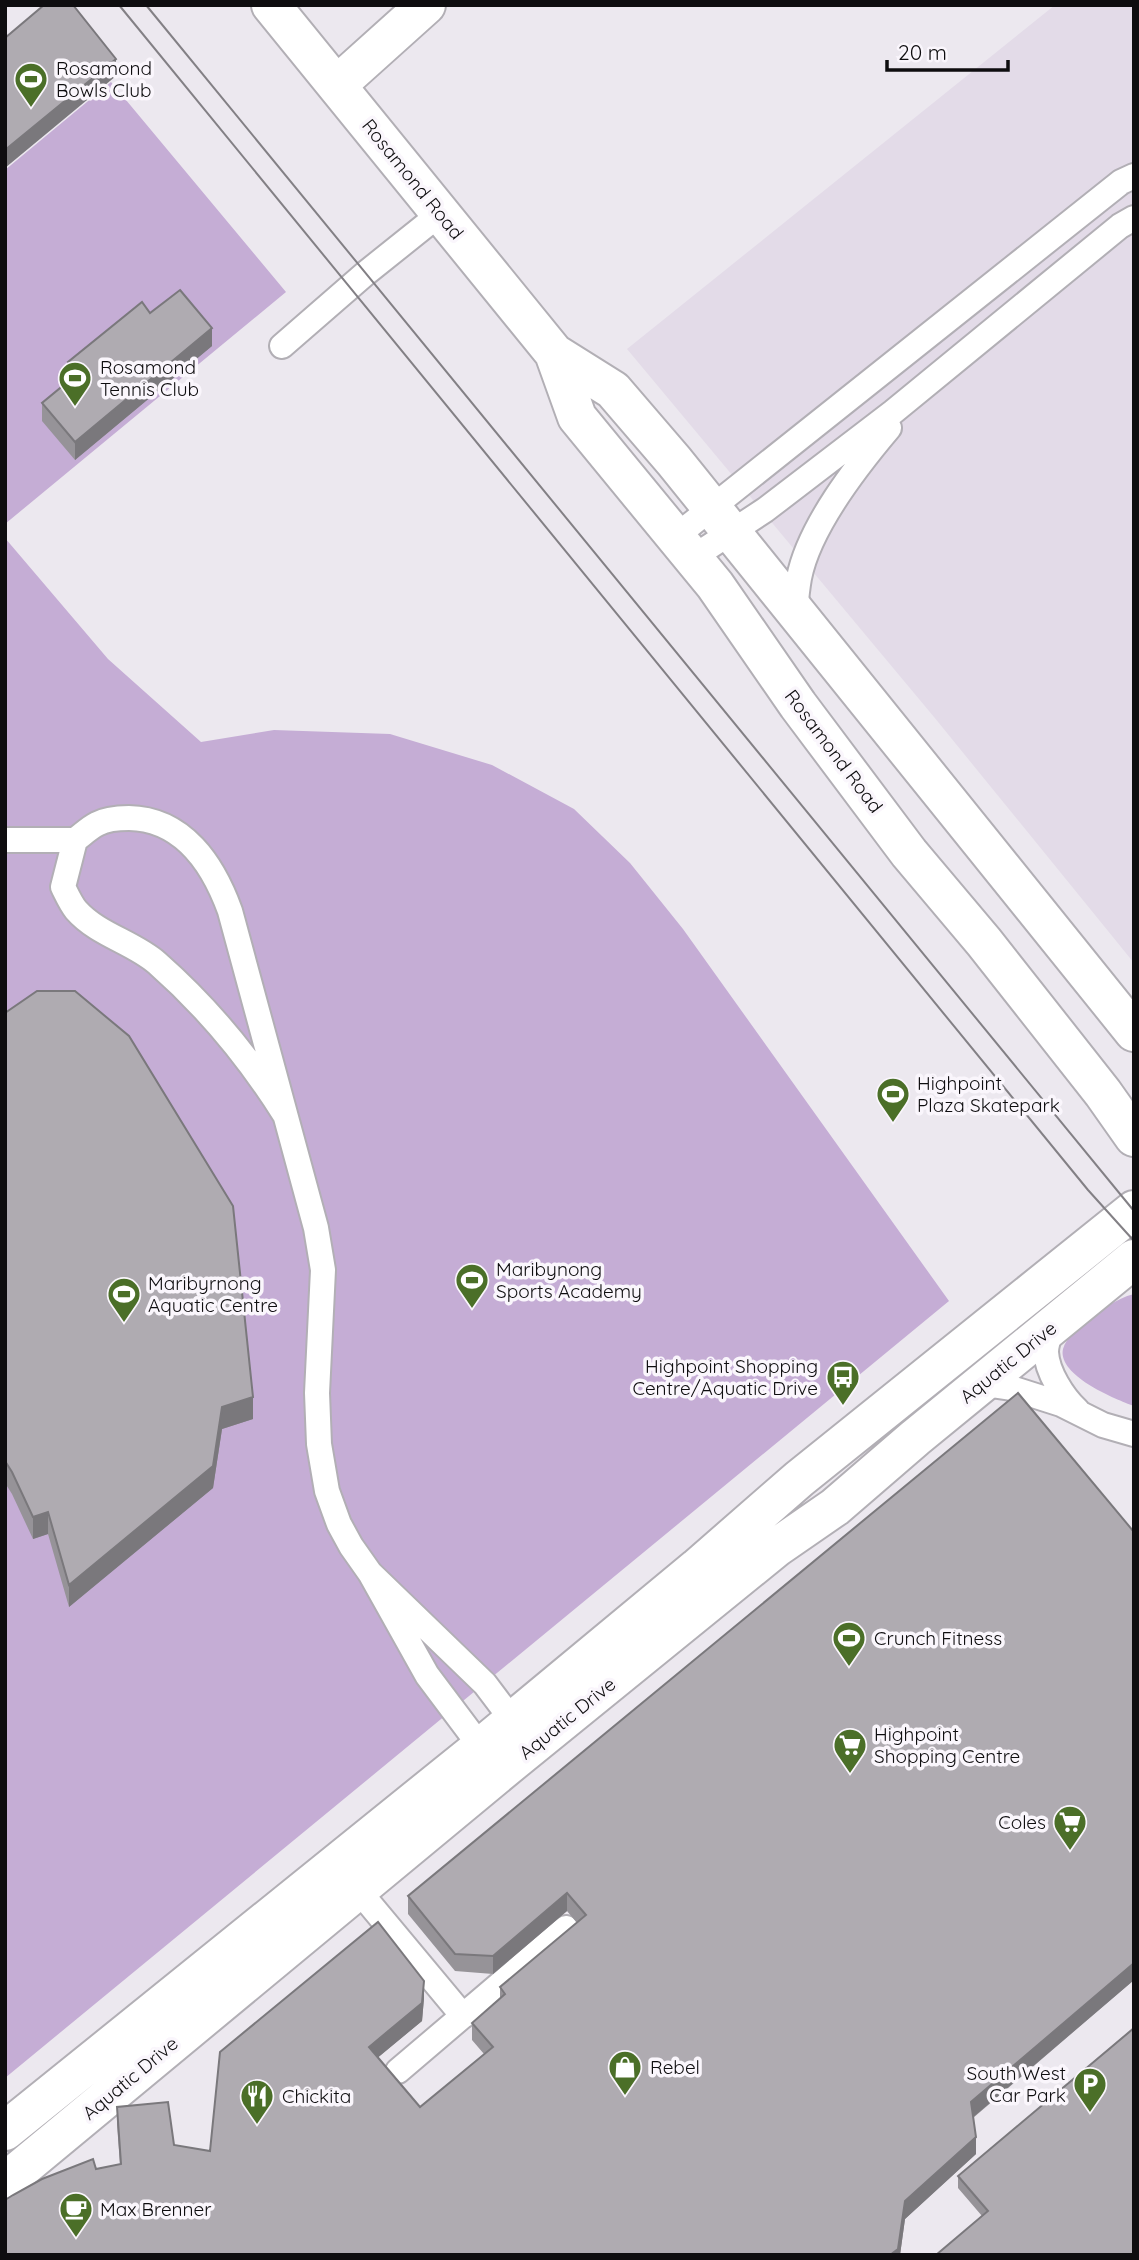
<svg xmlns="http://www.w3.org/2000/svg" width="1139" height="2260" font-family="Quicksand,sans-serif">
	<rect width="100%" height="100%" fill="#ece8ef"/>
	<path fill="#e3dbe8" d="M1055,5H1134V963L934,717L627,349Z"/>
	<path fill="#c5add5" d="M111,82L286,292L5,524V170Z
		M5,538L108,659L201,742L274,730L390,734L492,765L574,809L630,863L683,929L949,1301L5,2078Z
		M1134,1294V1406C1114,1399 1057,1375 1063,1349C1066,1337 1079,1329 1088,1322C1103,1309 1115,1299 1134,1294Z"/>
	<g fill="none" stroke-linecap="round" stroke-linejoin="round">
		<defs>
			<path id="service" d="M282,346L366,273L441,213
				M675,537L1121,182L1134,176
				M692,558L765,510L893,412L1120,226L1134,218
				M795,611C796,600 797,589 799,578C809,527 856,467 889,428
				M5,840H75
				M285,1115C250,1059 207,1007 157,963C133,942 98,935 76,910C71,904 67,895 63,887L75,840C82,835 89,828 97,824C106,819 119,818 129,818C183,819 213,864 230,911L316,1228L323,1270L317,1393L319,1444L327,1491L339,1524L351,1546L370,1573L427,1675L481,1747L495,1751
				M1053,1325C1050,1334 1046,1343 1046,1352C1047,1372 1063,1397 1077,1410
				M976,1389L991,1385L1011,1388L1061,1404L1103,1425L1134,1434
				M370,1573L485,1684L513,1721L515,1735
				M358,1890L463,2016
				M398,2071L566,1928"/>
			<path id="minor" d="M337,85L426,5
				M5,2131L481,1747L697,1568L799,1479L1134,1210
				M5,2182L517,1758L777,1547L835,1507L915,1438L1134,1259"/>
			<path id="tertiary" d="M271,5L554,353L577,417L715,585L798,705L909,853L984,942L1103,1093L1134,1137
				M554,353L613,390L674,461L1134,1032"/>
		</defs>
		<use href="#service" stroke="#b2afb5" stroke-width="28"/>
		<use href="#minor" stroke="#b2afb5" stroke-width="42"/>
		<use href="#tertiary" stroke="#b2afb5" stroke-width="42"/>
		<use href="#service" stroke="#fff" stroke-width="24"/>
		<use href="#minor" stroke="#fff" stroke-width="38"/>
		<use href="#tertiary" stroke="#fff" stroke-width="38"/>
		<path stroke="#838085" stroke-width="2" d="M119,5L1088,1190L1134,1241
			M146,5L1134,1211"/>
	</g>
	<path fill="#969398" d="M150,313L212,346L75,460L42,421V403L69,381L68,362Z
		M5,1013L253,1419L222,1429L213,1488L69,1607L48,1534L33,1539L12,1494L5,1483Z
		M1134,1532V1980L973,2118L976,2154L905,2219L900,2255H5L96,2169L120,2165L117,2124V2107L174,2145L210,2151L424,1998L422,2021L378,2057L420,2107L484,2054L472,2040V2023L500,1998V1987L577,1923L567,1911L493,1974L455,1971L408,1914V1896Z
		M958,2176L1134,2255L982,2216L958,2188Z"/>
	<path fill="#7a787c" d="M116,59V76L5,168V150Z
		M212,328V346L75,460V442Z
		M253,1397V1419L222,1429L213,1488L69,1607V1585L222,1407Z
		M48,1512V1534L33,1539V1517Z
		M567,1893V1911L493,1974V1956Z
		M1134,1963V1980L971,2119V2102Z
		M424,1981V1998L422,2021L369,2065V2047Z
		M976,2137V2154L905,2219L900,2255H890L905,2201Z"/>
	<path fill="#afabb1" stroke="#7a787c" stroke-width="2" d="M44,5H73L116,59L5,150V38Z
		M180,290L212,328L75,442L42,403L77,374L68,362L142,302L150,313Z
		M37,991H75L129,1036L233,1206L253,1397L222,1407L213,1466L69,1585L48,1512L33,1517L12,1472L5,1461V1013Z
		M1018,1393L1134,1532V1963L971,2102L976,2137L905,2201L898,2249L890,2255H5V2200L13,2195L42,2179L93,2159L96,2169L121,2164L117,2107L168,2102L174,2145L210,2151L220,2052L378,1922L424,1981L422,2003L369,2047L420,2107L493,2047L472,2023L505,1994L500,1987L586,1915L567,1893L493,1956L455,1954L408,1896Z
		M1134,2028V2255H936L988,2211L958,2176Z"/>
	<defs>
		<symbol id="stadium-pin" viewBox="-11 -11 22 30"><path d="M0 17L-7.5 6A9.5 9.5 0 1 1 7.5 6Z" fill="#4b6f28" stroke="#faf6fc"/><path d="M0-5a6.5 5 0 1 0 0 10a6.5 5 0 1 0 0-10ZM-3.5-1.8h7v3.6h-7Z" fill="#fff"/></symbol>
		<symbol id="bus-pin" viewBox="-11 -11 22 30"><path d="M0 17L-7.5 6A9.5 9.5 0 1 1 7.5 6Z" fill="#4b6f28" stroke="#faf6fc"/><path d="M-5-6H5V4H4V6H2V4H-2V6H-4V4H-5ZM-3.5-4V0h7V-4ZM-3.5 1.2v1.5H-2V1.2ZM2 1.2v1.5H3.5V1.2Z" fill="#fff"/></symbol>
		<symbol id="supermarket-pin" viewBox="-11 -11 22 30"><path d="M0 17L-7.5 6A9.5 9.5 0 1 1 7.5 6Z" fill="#4b6f28" stroke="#faf6fc"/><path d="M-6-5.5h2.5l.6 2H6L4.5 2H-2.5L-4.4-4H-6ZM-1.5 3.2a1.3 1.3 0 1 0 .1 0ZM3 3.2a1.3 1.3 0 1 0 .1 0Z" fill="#fff"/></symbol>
		<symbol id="shop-pin" viewBox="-11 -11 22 30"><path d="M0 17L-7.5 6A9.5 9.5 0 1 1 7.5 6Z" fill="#4b6f28" stroke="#faf6fc"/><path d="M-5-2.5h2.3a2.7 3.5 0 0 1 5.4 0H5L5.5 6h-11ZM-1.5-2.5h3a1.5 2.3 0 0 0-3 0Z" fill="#fff"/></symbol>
		<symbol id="parking-pin" viewBox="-11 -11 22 30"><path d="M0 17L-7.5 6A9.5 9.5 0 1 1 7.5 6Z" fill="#4b6f28" stroke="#faf6fc"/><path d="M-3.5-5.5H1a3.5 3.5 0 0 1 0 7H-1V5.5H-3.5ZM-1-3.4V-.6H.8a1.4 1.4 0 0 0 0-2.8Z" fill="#fff"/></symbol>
		<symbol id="restaurant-pin" viewBox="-11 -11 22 30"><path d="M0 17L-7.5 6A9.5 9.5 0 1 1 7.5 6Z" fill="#4b6f28" stroke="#faf6fc"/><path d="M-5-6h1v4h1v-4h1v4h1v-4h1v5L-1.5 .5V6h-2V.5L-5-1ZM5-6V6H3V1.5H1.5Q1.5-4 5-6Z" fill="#fff"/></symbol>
		<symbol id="cafe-pin" viewBox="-11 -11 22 30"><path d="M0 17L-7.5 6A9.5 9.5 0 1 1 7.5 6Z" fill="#4b6f28" stroke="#faf6fc"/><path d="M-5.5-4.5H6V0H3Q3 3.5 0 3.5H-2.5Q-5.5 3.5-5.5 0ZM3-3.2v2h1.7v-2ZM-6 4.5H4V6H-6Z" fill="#fff"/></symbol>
	</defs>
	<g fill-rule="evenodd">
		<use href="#stadium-pin" x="12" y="60" width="38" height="52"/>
		<use href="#stadium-pin" x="56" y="359" width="38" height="52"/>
		<use href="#stadium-pin" x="874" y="1075" width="38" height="52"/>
		<use href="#stadium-pin" x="453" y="1261" width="38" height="52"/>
		<use href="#stadium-pin" x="105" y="1275" width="38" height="52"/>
		<use href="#bus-pin" x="824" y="1358" width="38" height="52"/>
		<use href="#stadium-pin" x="830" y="1619" width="38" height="52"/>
		<use href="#supermarket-pin" x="831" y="1726" width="38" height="52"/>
		<use href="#supermarket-pin" x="1051" y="1803" width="38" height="52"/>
		<use href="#shop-pin" x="606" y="2048" width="38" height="52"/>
		<use href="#parking-pin" x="1071" y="2065" width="38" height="52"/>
		<use href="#restaurant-pin" x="238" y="2077" width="38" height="52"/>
		<use href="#cafe-pin" x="57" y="2190" width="38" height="52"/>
	</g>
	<g text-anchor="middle" stroke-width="7" stroke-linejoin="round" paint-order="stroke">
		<g font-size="19" fill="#0e0d0f" stroke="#faf6fc" text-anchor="start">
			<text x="56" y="75">Rosamond<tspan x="56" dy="22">Bowls Club</tspan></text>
			<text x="100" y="374">Rosamond<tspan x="100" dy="22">Tennis Club</tspan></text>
			<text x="917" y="1090">Highpoint<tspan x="917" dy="22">Plaza Skatepark</tspan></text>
			<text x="496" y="1276">Maribynong<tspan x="496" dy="22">Sports Academy</tspan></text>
			<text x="148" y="1290">Maribyrnong<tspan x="148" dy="22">Aquatic Centre</tspan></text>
			<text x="818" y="1373" text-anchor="end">Highpoint Shopping<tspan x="818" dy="22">Centre/Aquatic Drive</tspan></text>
			<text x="874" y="1645">Crunch Fitness</text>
			<text x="874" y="1741">Highpoint<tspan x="874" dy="22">Shopping Centre</tspan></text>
			<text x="1046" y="1829" text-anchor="end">Coles</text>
			<text x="650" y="2074">Rebel</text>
			<text x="1066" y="2080" text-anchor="end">South West<tspan x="1066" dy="22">Car Park</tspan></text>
			<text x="282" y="2103">Chickita</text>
			<text x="100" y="2216">Max Brenner</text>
		</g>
		<g font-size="19" fill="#0e0d0f" stroke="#faf6fc">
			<text transform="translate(413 179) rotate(51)" y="7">Rosamond Road</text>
			<text transform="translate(834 751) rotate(53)" y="7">Rosamond Road</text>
			<text transform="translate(1008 1362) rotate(-39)" y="7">Aquatic Drive</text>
			<text transform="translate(567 1718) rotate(-39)" y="7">Aquatic Drive</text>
			<text transform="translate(130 2078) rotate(-40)" y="7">Aquatic Drive</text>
		</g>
	</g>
	<rect width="1139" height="2260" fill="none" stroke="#0e0d0f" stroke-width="14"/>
	<path d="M887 60v10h121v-10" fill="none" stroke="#0e0d0f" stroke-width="3.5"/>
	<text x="898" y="60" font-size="21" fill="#0e0d0f" stroke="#faf6fc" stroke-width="5" paint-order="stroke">20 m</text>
</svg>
